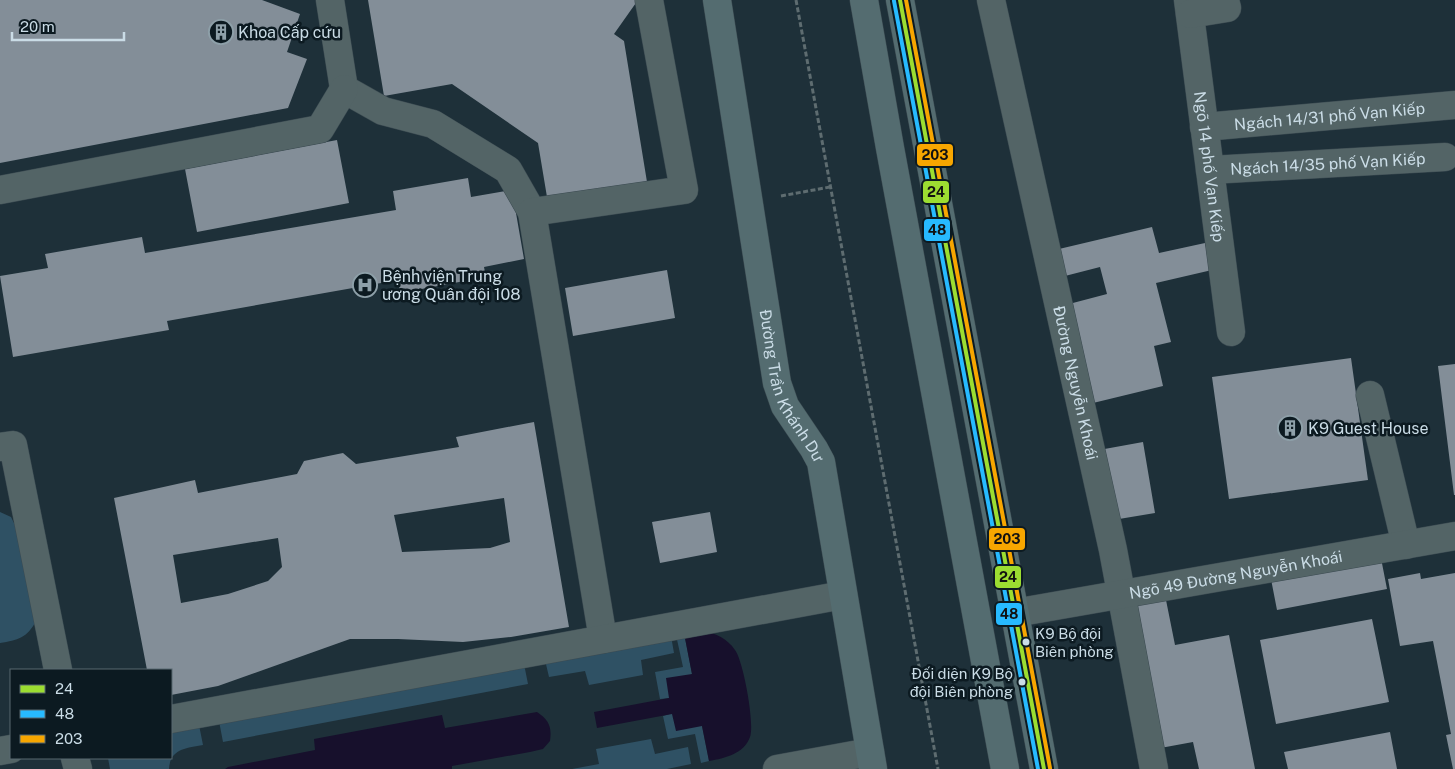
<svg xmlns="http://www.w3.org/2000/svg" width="1455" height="769" font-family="'Public Sans',sans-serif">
	<rect width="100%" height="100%" fill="#1e3039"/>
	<path fill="#2f5164" d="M0,512L11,517L16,527L36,621C27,638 18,640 0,643Z
		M684,633L692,674L670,698L660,699L655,672L683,667L676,635Z
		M671,636L674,653L641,660L643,675L589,685L585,671L549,677L545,660Z
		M524,664L528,684L223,742L219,721Z
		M673,713L702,726L709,761L701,763L695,734L668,739L663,716Z
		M199,725L203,745C186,748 170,749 169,769H110L108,758H171V730Z
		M651,739L655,754L688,747L691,764L667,769H572L599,764L596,749Z"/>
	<path fill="#17102c" d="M703,630C716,634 727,638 735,650C743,660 755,724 750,737C744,754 725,758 709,761L702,726L676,731L672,714L597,728L594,712L669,698L666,678L692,674L684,633Z
		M537,712C549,720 552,727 550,741L543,749L530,752L452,766V769H225L228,767L315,750L314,739L442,715L445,728Z"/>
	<path fill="#838e98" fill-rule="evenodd" d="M0,0H262L300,14L287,52L307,59L288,108L0,163Z
		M368,0H638L614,34L624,41L647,182L547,197L538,143L452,84L384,96Z
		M337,140L349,203L197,232L185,169Z
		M468,178L471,197L512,190L524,259L484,267L486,277L400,293L398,280L167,321L169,330L13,357L0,276L48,268L45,254L142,237L145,253L396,210L393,191Z
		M1152,227L1159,253L1205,243L1212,270L1156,283L1171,342L1154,346L1163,386L1093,403L1069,304L1107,294L1100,267L1065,276L1059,249Z
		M667,270L675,318L573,336L565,288Z
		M1351,358L1368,480L1229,499L1212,377Z
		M1455,364V495H1454L1438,366Z
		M534,422L569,627L511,637L463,642L398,639H350L218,686L171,695V670H147L114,498L195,480L198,493L297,474L304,461L343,453L356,464L459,447L456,437ZM504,498L510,542L490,548L402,552L394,515ZM278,538L282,567L268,581L228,594L181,603L173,555Z
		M1143,442L1155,513L1113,520L1099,450Z
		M710,512L717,552L660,563L652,522Z
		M1380,553L1387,589L1277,610L1270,574Z
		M1420,573L1421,579L1455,573V769H1453L1446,735L1451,734L1433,641L1400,646L1388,579Z
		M1166,600L1175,645L1229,635L1255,769H1199L1193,742L1155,749L1128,607Z
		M1372,619L1389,702L1276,724L1260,640Z
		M1390,732L1397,769H1288L1284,752Z"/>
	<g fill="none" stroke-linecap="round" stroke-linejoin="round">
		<defs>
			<g id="minor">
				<path d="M330,0L344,89L383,111L433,124L508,170L532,212"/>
				<path id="s1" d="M991,0L1113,550L1154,769"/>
				<path id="s2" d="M1188,0L1231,332"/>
				<path d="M1190,14L1227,8L1225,0"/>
				<path id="s3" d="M1204,127L1455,105"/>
				<path id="s4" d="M1210,170L1445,157"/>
				<path d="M0,190L320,129L344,89"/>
				<path d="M1370,395L1406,545"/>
				<path d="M0,447L13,445L58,670"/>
				<path id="s5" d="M1015,613L1455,536"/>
				<path d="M603,639L532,212L684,190L649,0"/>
				<path d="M171,719L843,595"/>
				<path d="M0,751L11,749"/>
				<path d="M75,758L78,769"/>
				<path d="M777,769L870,752"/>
			</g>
			<g id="major">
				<path id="s6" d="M717,0L777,383L785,406L814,449L821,462L873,769"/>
				<path d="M864,0L890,148L1005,769"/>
				<path d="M900,0L1044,769"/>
			</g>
		</defs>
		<use href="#minor" stroke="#3c4b52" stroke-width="29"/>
		<use href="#major" stroke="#3c4b52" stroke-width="29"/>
		<path stroke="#5e6c70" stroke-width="3" stroke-dasharray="5 2.5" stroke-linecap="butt" d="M796,0L938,769
			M781,196L830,187"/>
		<use href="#minor" stroke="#536466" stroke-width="28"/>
		<use href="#major" stroke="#546c70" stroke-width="28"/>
		<defs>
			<path id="bus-1" d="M900,0L1044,769"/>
			<path id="bus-2" d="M894,1L1038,769"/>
			<path id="bus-3" d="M906,0L1050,768"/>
		</defs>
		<use href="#bus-1" stroke="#0c1a21" stroke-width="8"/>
		<use href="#bus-2" stroke="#0c1a21" stroke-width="8"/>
		<use href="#bus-3" stroke="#0c1a21" stroke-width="8"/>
		<use href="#bus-1" stroke="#9cdd31" stroke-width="4"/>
		<use href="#bus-2" stroke="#27baff" stroke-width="4"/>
		<use href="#bus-3" stroke="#f7a600" stroke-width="4"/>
	</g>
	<defs>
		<symbol id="building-ring" viewBox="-11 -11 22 22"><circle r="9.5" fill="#0c1a21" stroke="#8ea0a9" stroke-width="1.5"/><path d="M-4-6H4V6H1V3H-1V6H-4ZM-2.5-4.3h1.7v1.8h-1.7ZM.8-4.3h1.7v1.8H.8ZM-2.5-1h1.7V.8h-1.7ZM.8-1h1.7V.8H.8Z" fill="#8ea0a9"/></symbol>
		<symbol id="hospital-ring" viewBox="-11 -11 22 22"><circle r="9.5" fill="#0c1a21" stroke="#8ea0a9" stroke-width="1.5"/><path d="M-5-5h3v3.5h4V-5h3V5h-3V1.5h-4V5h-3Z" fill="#8ea0a9"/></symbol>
	</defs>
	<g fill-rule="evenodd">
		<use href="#building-ring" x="207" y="18" width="28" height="28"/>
		<use href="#hospital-ring" x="351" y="271" width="28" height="28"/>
		<use href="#building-ring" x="1276" y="414" width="28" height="28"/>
	</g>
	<g fill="#cadce6" stroke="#0c1a21" stroke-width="2">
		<circle cx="1026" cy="642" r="4.5"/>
		<circle cx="1022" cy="682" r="4.5"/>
	</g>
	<g text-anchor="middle" stroke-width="5" stroke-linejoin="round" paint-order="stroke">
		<g font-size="15" fill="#cadce6" stroke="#0c1a21" text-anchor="start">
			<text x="1035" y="639">K9 Bộ đội<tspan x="1035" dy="18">Biên phòng</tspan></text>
			<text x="1013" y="679" text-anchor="end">Đối diện K9 Bộ<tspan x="1013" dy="18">đội Biên phòng</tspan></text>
		</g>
		<g font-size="16" fill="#cadce6" stroke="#0c1a21" text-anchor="start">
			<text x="238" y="38">Khoa Cấp cứu</text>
			<text x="382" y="282">Bệnh viện Trung<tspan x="382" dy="18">ương Quân đội 108</tspan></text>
			<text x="1308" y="434">K9 Guest House</text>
		</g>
		<g font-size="16" fill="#cadce6" stroke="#0c1a21">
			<text dy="6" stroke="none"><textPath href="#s3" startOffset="126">Ngách 14/31 phố Vạn Kiếp</textPath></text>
			<text dy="6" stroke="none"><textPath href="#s4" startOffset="118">Ngách 14/35 phố Vạn Kiếp</textPath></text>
			<text dy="6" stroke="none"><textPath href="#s2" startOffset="168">Ngõ 14 phố Vạn Kiếp</textPath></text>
			<text dy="6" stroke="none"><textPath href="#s1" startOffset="392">Đường Nguyễn Khoái</textPath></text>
			<text dy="6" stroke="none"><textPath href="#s6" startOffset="395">Đường Trần Khánh Dư</textPath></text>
			<text dy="6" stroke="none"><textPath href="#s5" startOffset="224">Ngõ 49 Đường Nguyễn Khoái</textPath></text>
		</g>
	</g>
	<g stroke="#0c1a21" stroke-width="2">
		<rect x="916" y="143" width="38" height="24" rx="5" fill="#f7a600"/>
		<rect x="922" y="180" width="28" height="24" rx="5" fill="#9cdd31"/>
		<rect x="923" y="218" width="28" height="24" rx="5" fill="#27baff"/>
		<rect x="988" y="527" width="38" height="24" rx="5" fill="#f7a600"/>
		<rect x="994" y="565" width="28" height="24" rx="5" fill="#9cdd31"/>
		<rect x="995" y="602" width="28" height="24" rx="5" fill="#27baff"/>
	</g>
	<g font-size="14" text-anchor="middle" font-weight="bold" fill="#111">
		<text x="935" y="160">203</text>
		<text x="936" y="197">24</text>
		<text x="937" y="235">48</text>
		<text x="1007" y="544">203</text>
		<text x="1008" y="582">24</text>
		<text x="1009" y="619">48</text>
	</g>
	<rect x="10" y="669" width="162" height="90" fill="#0c1a21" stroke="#586870"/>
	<rect x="20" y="685" width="25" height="8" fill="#9cdd31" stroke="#586870"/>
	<text x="55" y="694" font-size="15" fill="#cadce6">24</text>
	<rect x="20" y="710" width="25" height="8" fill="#27baff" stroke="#586870"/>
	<text x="55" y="719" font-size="15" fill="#cadce6">48</text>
	<rect x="20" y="735" width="25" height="8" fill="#f7a600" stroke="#586870"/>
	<text x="55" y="744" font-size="15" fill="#cadce6">203</text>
	<path d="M12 32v8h112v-8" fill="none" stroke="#cadce6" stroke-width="2.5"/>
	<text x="20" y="32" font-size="15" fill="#cadce6" stroke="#0c1a21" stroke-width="4" paint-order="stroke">20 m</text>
</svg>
